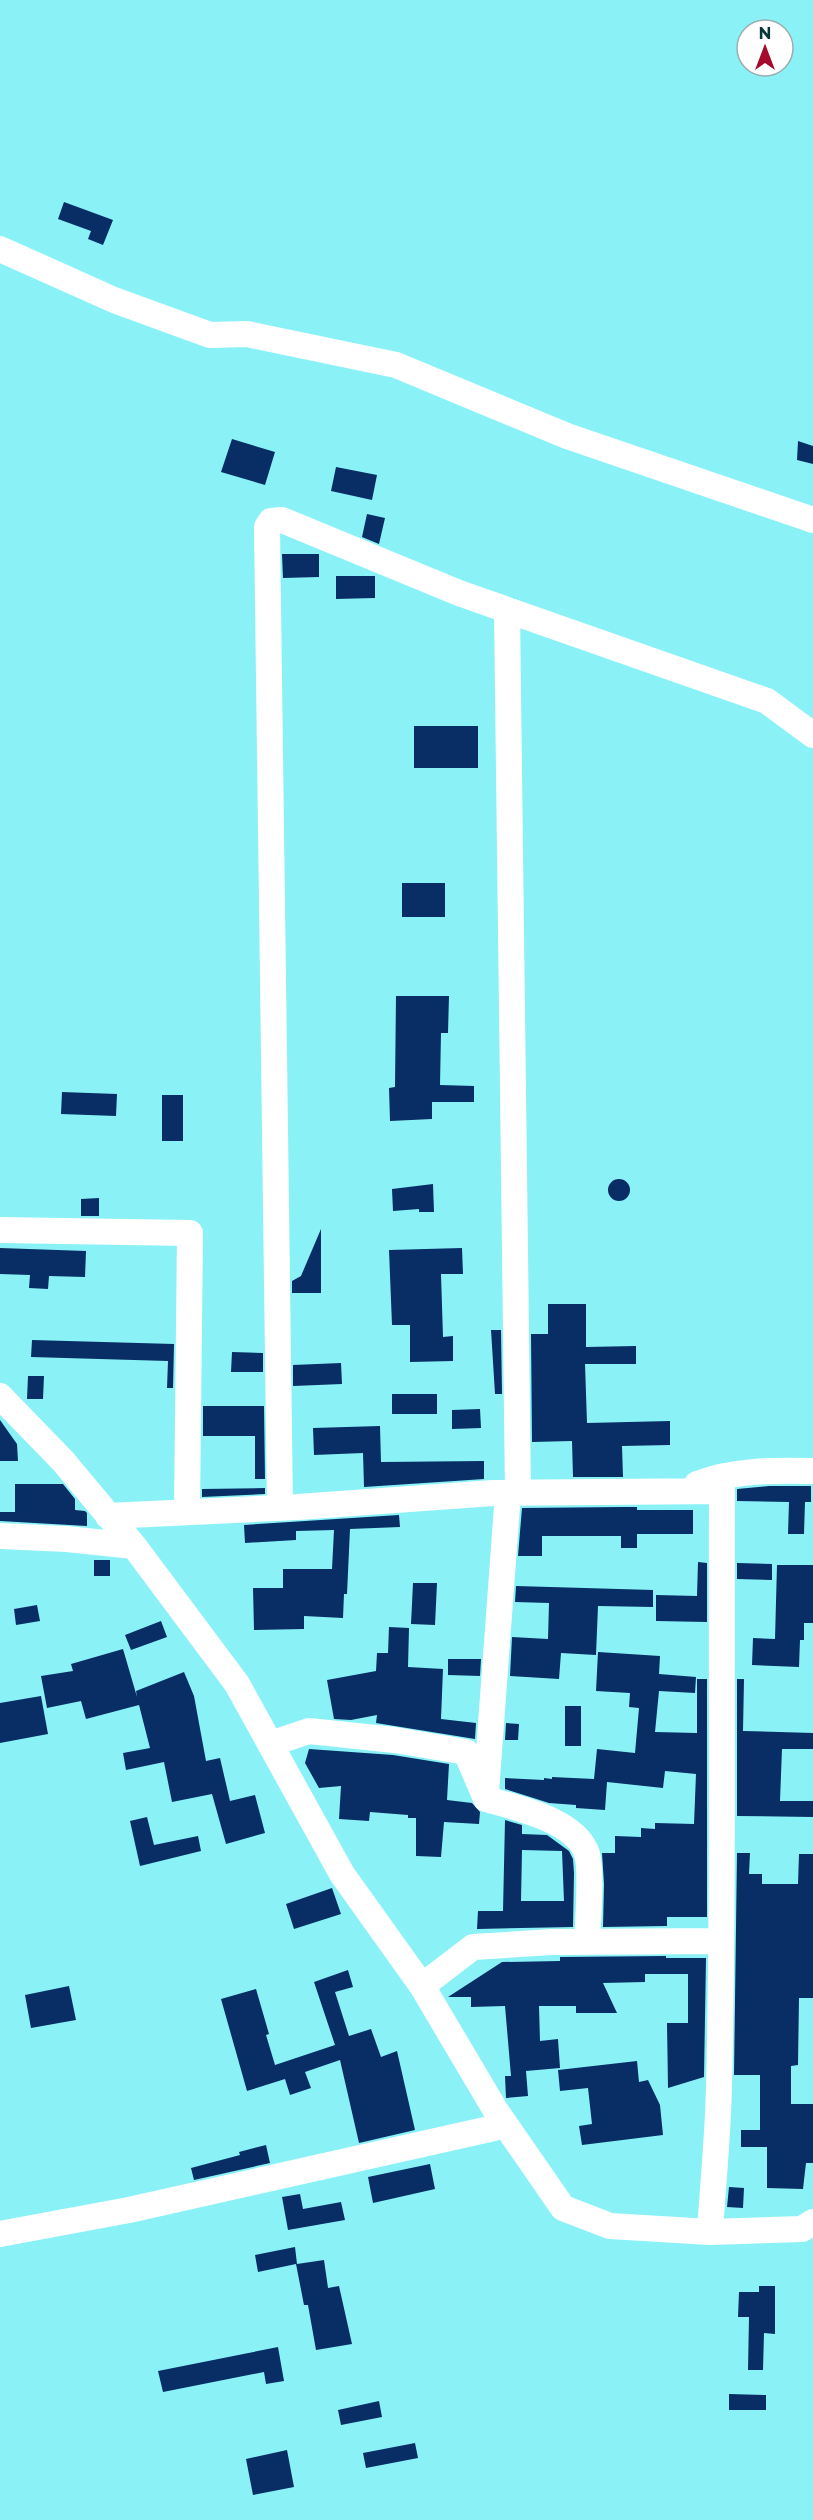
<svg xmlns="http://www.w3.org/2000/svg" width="813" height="2520" font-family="Montserrat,sans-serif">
	<rect width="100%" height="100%" fill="#8af2f6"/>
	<path fill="#092d65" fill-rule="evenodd" d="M64,202L113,220L103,245L88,239L91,231L58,219Z
		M232,439L275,452L265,485L221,472Z
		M798,441L813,446V464L797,460Z
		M336,467L377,475L372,500L331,491Z
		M367,514L385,518L379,544L362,537Z
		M282,554H319V577L283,578Z
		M336,576H375V598L336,599Z
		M414,726H478V768H414Z
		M402,883H445V917H402Z
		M396,996H449L448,1033H441L440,1085L474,1086V1102H432V1119L390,1121L389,1088L395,1087Z
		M62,1092L117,1094L116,1116L61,1114Z
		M162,1095H183V1141H162Z
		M608 1190a11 11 0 1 1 22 0a11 11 0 1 1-22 0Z
		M433,1184L434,1212H419V1209L393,1211L392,1189Z
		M99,1198V1216H81V1199Z
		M321,1229V1293H292V1281L301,1276Z
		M0,1248L86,1251L85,1277L49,1276L48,1289L29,1288L30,1275L0,1274Z
		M462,1248L463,1274H441L443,1337L453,1336V1361L410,1362V1325H392L389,1250Z
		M548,1304H586V1347L636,1346V1364H585L587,1423L670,1421V1445L622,1446L623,1477H573L572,1441L532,1442L531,1334H548Z
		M491,1330H501L502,1394H495Z
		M32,1340L174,1344L173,1388H167L168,1361L31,1357Z
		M232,1352L263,1353V1372H231Z
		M341,1363L342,1384L293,1386V1365Z
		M28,1376H44L43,1399H27Z
		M392,1394H437V1414H392Z
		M203,1406H264L265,1479H255V1436H203Z
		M480,1409L481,1428L452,1429V1410Z
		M0,1420L17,1444L18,1461H0Z
		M380,1426L381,1462L484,1461V1479L364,1487L363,1453L314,1455L313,1428Z
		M15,1484H63L75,1499V1510L85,1511L87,1513V1526L0,1521V1512H15Z
		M769,1486H811V1502H805L804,1534H788L789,1502L737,1501V1489Z
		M265,1488V1494L202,1497V1489Z
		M624,1507H637V1510H693V1534H637V1548H621V1536H542V1556H518L522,1508Z
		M399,1515L400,1527L350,1529L347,1594H344L343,1618L304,1616V1629L254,1630L253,1588H283V1569H332L334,1530L296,1531V1540L245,1543L244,1525Z
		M94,1560H110V1576H94Z
		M698,1562L707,1563V1622L656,1621V1595L697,1596Z
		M737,1563L772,1564V1580L737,1579Z
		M777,1565H813V1623H804V1640H800L799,1667L752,1665L753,1638L775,1639Z
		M413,1583H437L435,1625L411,1624Z
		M516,1586L653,1590V1607L598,1606L596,1655L561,1653L559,1679L510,1676L512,1637L548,1639L549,1603L515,1602Z
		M37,1605L40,1621L16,1625L14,1609Z
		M161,1621L167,1637L131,1650L125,1635Z
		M389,1627L409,1628L408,1667L443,1669L441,1719L476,1723L475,1739L376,1723L377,1715L351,1720L334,1719L327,1680L376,1671L377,1653H388Z
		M123,1649L137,1697L136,1691L184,1672L194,1696L206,1761L220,1758L230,1801L255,1795L265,1833L226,1844L212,1794L172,1802L164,1762L126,1770L123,1753L150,1748L139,1705L86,1719L81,1701L47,1708L41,1676L73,1671L71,1664Z
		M598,1652L660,1656L659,1674L696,1677L695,1693L659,1691L655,1732L697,1733V1679H707V1917H667V1926L603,1927L604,1884L602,1853H615V1836L641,1837V1828L655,1829V1823L694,1824L696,1774L665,1771L663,1788L607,1782L605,1810L576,1808V1805L549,1803L505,1789V1778L544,1780V1778L552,1779V1777L594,1779L597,1749L635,1753L639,1708L629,1707L630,1693L596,1691Z
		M448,1659H481L480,1676L448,1675Z
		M737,1679H744L743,1731L813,1733V1749H782L780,1801H813V1817L737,1816Z
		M41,1696L48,1734L0,1743V1703Z
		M565,1706H581V1746H565Z
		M506,1723L519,1724L518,1740H505Z
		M309,1749L393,1755L449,1764L447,1800L472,1803L480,1812L479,1824L444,1822L441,1857L416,1856V1818H408V1815L370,1812L369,1821L339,1819L341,1786L319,1788L305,1763Z
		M147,1817L154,1845L198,1836L201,1851L140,1866L130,1821Z
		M505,1820L522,1825V1834L547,1835L569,1851L573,1859L574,1873L573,1927L477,1929L478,1911H503ZM522,1850L562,1851L564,1901H521Z
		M737,1853H750L749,1874H762V1884H798L799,1854H813V1998H799L798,2065L791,2066V2104H813V2163H806L803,2189L767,2188V2147H741V2130H760V2075H734Z
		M332,1888L341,1914L294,1929L286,1904Z
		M666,1956V1958H706L704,2077L668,2088L667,2023H688V1974H645V1982L603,1983L617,2013H576V2006H539L540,2041L558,2039L560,2068L526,2071L528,2096L506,2098L505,2076H511L505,2006L471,2007V1997H448L502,1962L560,1961V1957Z
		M348,1970L353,1987L335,1992L349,2036L371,2029L381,2057L397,2051L415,2130L359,2143L340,2060L305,2072L311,2088L290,2095L285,2079L247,2091L221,1999L256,1989L269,2034L266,2035L275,2065L335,2045L314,1982Z
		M69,1986L76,2020L31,2028L25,1995Z
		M637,2061L639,2082L648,2080L660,2105L663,2135L582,2145L579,2126L592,2124L588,2088L560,2091L558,2070Z
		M266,2145L270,2163L194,2180L191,2168L240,2155L239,2152Z
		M430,2164L435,2189L373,2203L368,2177Z
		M729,2187L744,2188L743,2208L727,2207Z
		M300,2194L303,2209L341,2202L345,2220L288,2230L282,2197Z
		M295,2247L297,2264L324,2260L328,2288L339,2286L352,2344L316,2350L308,2305H304L296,2264L258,2272L255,2255Z
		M759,2286H775V2334L764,2333L763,2370H748L749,2317H738L739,2292H759Z
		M278,2347L284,2381L266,2384L264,2372L163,2392L158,2371Z
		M729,2394L766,2395V2410H729Z
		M379,2401L382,2417L341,2425L338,2410Z
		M415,2443L418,2458L366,2468L363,2453Z
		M287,2450L294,2487L253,2495L246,2459Z"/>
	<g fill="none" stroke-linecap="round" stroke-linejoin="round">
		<path stroke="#fff" stroke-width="26" d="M0,249L114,300L210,335L247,334L396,365L567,436L813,520
			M507,610L518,1493
			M0,1230L190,1233L187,1512
			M0,1396L63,1461L134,1546L237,1684L342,1874L422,1986L496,2111L563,2208L610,2226L710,2232L802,2229L813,2222
			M697,1484C733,1470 774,1470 813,1471
			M280,1508L267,527L271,521L282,520L459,593L767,701L813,735
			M108,1516L298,1507L493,1493L722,1491C721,1690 724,1888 719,2087C718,2135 713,2183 710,2232
			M0,1536L67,1539L134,1546
			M270,1744L309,1731L395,1740L466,1752L486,1799C517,1808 576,1820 587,1854C592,1870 588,1923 587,1942
			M486,1792L508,1493
			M422,1986L473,1947L552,1942L721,1941
			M0,2234L129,2210L494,2128L501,2119"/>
	</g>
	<g transform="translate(765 48)"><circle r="28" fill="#ffffff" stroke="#9bafb0" stroke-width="1.5"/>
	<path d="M0-4.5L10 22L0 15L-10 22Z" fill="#a5092b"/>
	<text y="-9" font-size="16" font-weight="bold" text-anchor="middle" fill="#063739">N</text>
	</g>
</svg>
